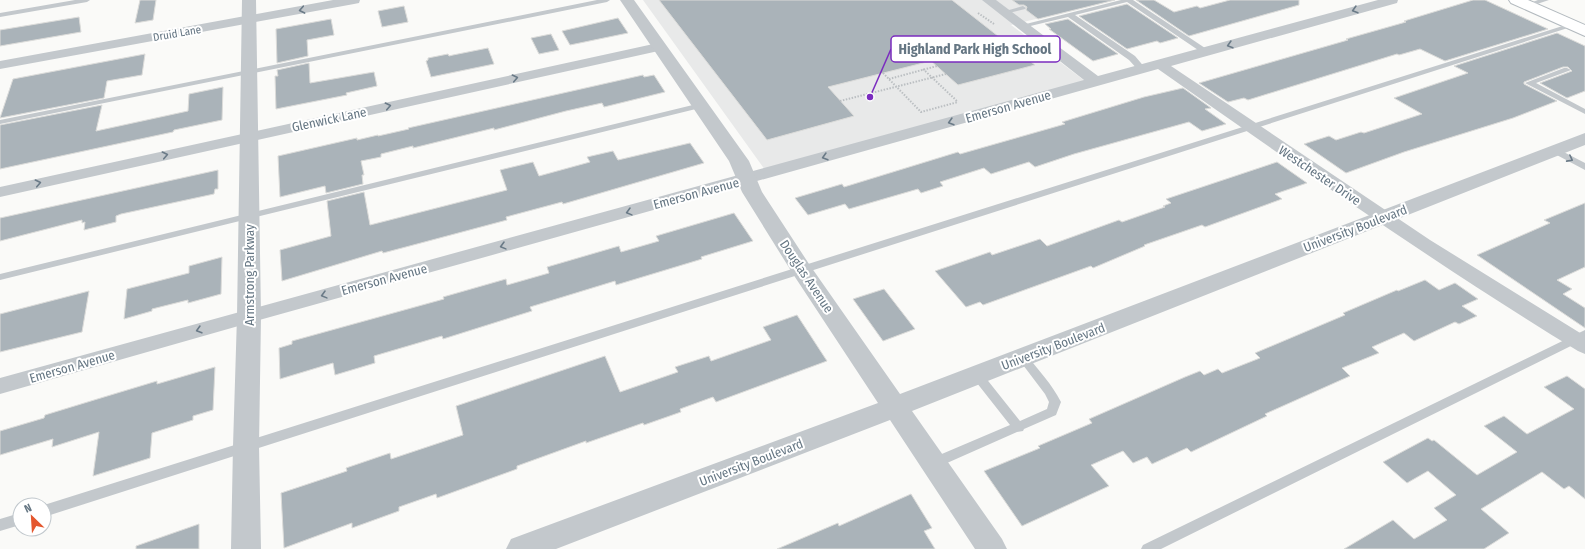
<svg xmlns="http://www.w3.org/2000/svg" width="1585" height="549" font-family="'Fira Sans Condensed',sans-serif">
	<rect width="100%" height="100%" fill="#fafaf8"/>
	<path fill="#e8e9e9" d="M643,0H1115L1011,25L1085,81L765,170Z"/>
	<path fill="#aab3b9" stroke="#dcdcda" d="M140,0H156L153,20L135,23Z
		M659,0H952L1035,65L958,85L931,61L828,87L854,116L767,140Z
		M1012,0H1115L1038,19L1026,10L1027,7L1024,5H1019Z
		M1136,0H1154L1174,12L1197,6L1200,8L1230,0H1299V5L1189,36Z
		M1473,0H1485L1548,29L1445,61L1420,49L1399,55L1397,54L1248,100L1244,98L1228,102L1199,83L1348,40L1346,39L1406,22L1404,21Z
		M1127,4L1178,38L1160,43L1157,41L1127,49L1079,16Z
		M404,6L408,22L382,27L378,11Z
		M79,17L81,32L0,46V30Z
		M618,18L628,33L570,45L562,31Z
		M331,19L334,35L307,40L308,56L277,63L276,29Z
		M1068,19L1118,54L1093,61L1049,29H1051L1045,24Z
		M1557,33L1585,46V91L1567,98L1540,83L1572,71L1568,67H1563L1524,82V84L1557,101L1513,118L1404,152L1346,173L1304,144L1329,136L1336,140L1361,132L1364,133L1422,114L1394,98L1468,73L1454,66Z
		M551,34L559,50L539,54L531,38Z
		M488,48L494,64L431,77L426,61L428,60V58L448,54L449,56L453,55Z
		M145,54L142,75L107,81L104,98L0,118L13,79Z
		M309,63L310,83L374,72L377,86L346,93L347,95L276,109L275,76H278L277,70Z
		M643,75L644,77L654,75L665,92L604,107L602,103L566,111L494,130V128L413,148V146L381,154V157L361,161L364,175H362L363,184L326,193L325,186L280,197L278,156L357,138V140L378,135V136L409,129L408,128Z
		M223,87L222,120L174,130L173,132L0,169V125L102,105L96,131L188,111L189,94Z
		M1183,88L1211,108L1205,109L1226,124L1202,131L1189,122L1074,154L1035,167L1029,162L991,174L984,168L940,182L943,186L921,193L918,189L849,209L845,204L808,215L795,198L842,184L844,187L958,152L960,154L1065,124L1062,122L1144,97Z
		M690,143L704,163L563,204L562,202L506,217L507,220L402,248L383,253L382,251L282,281L280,250L331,236L327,201L364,192L370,225L507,190L500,170L533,162L539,176L590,162L587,157L613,151L618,160Z
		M1277,162L1307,183L1275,194L1282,199L1205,227L1202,225L1144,245L1145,246L1093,268L1091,266L983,305L980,302L966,307L935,271L990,252L992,255L1040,239L1047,246L1119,220L1122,222L1165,207L1163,206L1171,203L1166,199Z
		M218,170V189H215L214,194L121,214L116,216V222L84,230L85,222L82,223V220L0,241V218Z
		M1585,203V267L1557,280L1572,289L1563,294L1585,308V328L1477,255L1550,223L1544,220Z
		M734,213L753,241L701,257L702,259L616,285L615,281L530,307L532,311L443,339L442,336L374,356L375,363L335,375L333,363L280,379L279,348L292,344V341L444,299L443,297L506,279L507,285L549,273L547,267L619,246L621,252L659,241L656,236Z
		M222,257L221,294L188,303V300L152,309V311L124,319L127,289L189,273V266Z
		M1425,280L1439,290L1455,283L1478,299L1462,306L1477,316L1459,324L1455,322L1414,341L1404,333L1372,347L1379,353L1342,368L1350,376L1265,414L1267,416L1191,452L1187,448L1152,464L1147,457L1133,463L1123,451L1091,465L1109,486L1022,526L984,471L1040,448L1038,446L1092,423L1089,419L1185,377L1200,371L1204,375L1218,369L1222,373L1260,358L1255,353L1345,315L1343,313L1397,290L1398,291Z
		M884,289L915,329L883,341L853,299Z
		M89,291L82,332L0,352V314Z
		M797,315L827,361L716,402L713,397L680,409L681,412L644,425L643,423L586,443V441L517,466V469L437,498L436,494L399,507V511L352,528V523L284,548L281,493L347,471L346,468L390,453L391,459L463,435L456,406L605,356L620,392L678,372L675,367L709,356L711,361L771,340L763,327Z
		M215,367L213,410L193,416V420L152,433L150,458L93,476L99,432L52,447L53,439L0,455V431L44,418L45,415L104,397L157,381V384Z
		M1567,376L1585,389V499L1569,486L1564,489L1542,472L1481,509L1509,533L1484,549H1344L1393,520L1414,539L1447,520L1434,508L1456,495L1428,471L1407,483L1383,462L1428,438L1432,441L1434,440L1477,475L1517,452L1484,426L1504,416L1527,434L1574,409L1544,387Z
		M911,494L932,528L924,531L935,549H777L838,523L839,526Z
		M199,524V549H136V546Z"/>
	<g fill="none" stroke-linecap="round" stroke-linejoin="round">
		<defs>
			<path id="secondary" d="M1509,0H1528L1585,25V36L1511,3Z"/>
		</defs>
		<use href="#secondary" stroke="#b3babf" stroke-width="2"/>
		<path stroke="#bbbfc2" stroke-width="2" stroke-dasharray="1.5 1.5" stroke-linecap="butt" d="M978,13L994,24
			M923,69L958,102
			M883,73L921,112L958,102
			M889,79L937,66
			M840,101L946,74"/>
		<path fill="#c3c8cc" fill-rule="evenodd" d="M75,0H90L87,2L0,17V13Z
			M597,0H610L607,2L0,124V120Z
			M1121,0H1133L1211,52L1210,54H1204L1127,2L1075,15L1135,56L1146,69L1142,71H1139L1129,60L1068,17L1022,28L1018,26Z
			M1538,0H1549L1528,7L1525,5Z
			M1023,6L1026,8L1025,9L1005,14L1002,12Z
			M1572,23L1576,25L1574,26L44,517V505Z
			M1564,68H1567L1571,70L1536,83L1585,109V114L1525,83Z
			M701,103H704V107L0,280V274Z
			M1556,148L1585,163V170L1553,153L1552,151L1553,149Z
			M1585,330V339L1161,549H1141L1143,545Z
			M1022,353L1026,354C1038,370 1052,384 1061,402L1056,415L1024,429L1023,431L1017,432L938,467L934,468L930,467L928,463L930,459L1010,425L973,378L971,375L973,372L977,371L981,372L1020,421L1047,409L1049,402L1045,394L1017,357L1018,354Z
			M20,513V525L0,531V519Z"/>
		<path fill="#c3c8cc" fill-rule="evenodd" d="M333,0H360L359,3L354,4L0,69V61Z
			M982,0H996L1098,76L1378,0H1398L1397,3L1171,66L1430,240L1585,336V354L1578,351C1434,263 1296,166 1158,69L249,323L0,394V378L1084,80Z
			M658,43L663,44L665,47L663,50L0,197V187Z"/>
		<path fill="#c3c8cc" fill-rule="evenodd" d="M242,0H256L261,316L259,446L261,549H231L233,446L237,316Z
			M620,0H634L749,161L762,192L809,264L900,394L1585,133V145L912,411L1002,539L1007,549H975L890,420L556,549H506L511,539L878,403L793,274L742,192L729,161Z"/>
		<use href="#secondary" fill="#fff" fill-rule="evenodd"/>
	</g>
	<defs><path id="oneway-chevron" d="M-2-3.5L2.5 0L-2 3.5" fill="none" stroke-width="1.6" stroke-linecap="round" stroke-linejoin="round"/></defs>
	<g stroke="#6a7a87">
		<use href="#oneway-chevron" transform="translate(302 10) rotate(169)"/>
		<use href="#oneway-chevron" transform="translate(1355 10) rotate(164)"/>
		<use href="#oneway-chevron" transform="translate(1230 45) rotate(164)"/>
		<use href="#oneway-chevron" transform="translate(515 78) rotate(-12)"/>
		<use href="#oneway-chevron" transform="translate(388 106) rotate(-12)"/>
		<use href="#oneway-chevron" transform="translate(951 122) rotate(164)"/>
		<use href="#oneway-chevron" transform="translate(165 155) rotate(-12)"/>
		<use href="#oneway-chevron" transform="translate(825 157) rotate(164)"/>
		<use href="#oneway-chevron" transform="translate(1570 159) rotate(28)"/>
		<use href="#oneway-chevron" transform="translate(38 183) rotate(-12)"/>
		<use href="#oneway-chevron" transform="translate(629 212) rotate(165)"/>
		<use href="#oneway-chevron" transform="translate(503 246) rotate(165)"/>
		<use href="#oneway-chevron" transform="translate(324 295) rotate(165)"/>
		<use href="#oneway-chevron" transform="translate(199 330) rotate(164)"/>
	</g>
	<g text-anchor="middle" stroke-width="4" stroke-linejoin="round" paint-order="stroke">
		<g font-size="11" fill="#657683" stroke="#fff">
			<text transform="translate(177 33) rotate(-10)" y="4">Druid Lane</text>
		</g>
		<g font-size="13" fill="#657683" stroke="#fff">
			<text transform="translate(1008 106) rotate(-16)" y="5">Emerson Avenue</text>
			<text transform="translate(329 119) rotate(-12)" y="5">Glenwick Lane</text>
			<text transform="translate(1320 175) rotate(34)" y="5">Westchester Drive</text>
			<text transform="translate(696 193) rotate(-15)" y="5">Emerson Avenue</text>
			<text transform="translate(1355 228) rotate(-21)" y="5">University Boulevard</text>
			<text transform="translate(249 275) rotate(-90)" y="5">Armstrong Parkway</text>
			<text transform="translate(807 276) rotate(56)" y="5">Douglas Avenue</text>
			<text transform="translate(384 279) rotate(-15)" y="5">Emerson Avenue</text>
			<text transform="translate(1053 346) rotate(-21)" y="5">University Boulevard</text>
			<text transform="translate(72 366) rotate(-16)" y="5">Emerson Avenue</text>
			<text transform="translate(751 462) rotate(-21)" y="5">University Boulevard</text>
		</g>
	</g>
	<path fill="none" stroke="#7b2cbf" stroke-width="1.5" d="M870 97L891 49"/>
	<circle fill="#7b2cbf" stroke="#fff" stroke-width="1.5" cx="870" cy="97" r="4"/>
	<rect fill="#fff" stroke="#7b2cbf" stroke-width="1.5" x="891" y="36" width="169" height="26" rx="4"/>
	<g font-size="14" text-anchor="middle" font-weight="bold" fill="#657683">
		<text x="975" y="54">Highland Park High School</text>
	</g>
	<g transform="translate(32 517) rotate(335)"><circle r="19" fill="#ffffff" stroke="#c1c8cd"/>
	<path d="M0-3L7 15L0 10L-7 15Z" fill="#e4572e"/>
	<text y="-6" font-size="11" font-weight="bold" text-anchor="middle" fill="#657683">N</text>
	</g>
</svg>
